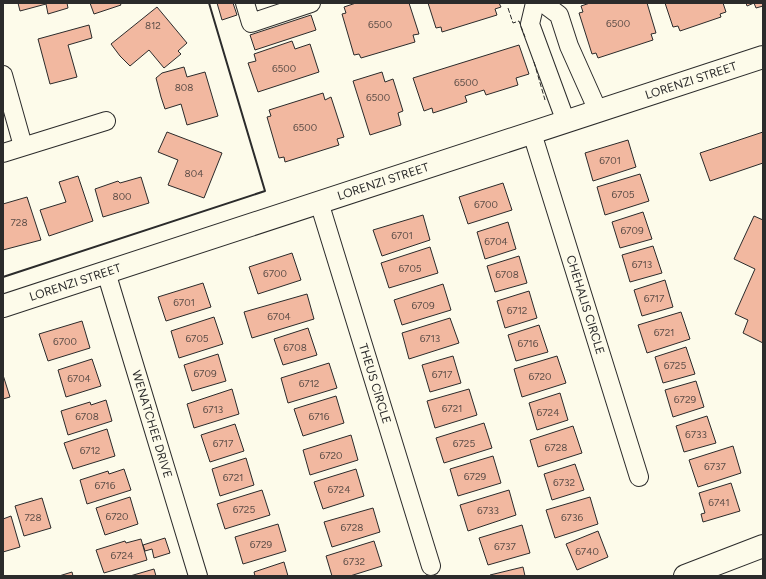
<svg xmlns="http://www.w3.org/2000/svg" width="766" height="579" font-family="Figtree,sans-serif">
	<rect width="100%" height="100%" fill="#fdfbea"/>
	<path fill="#f2b8a0" stroke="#2b2b2b" d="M18,3H67L68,8L48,14L46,4L20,11Z
		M90,3H120L121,5L94,14Z
		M217,3H233L237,15L222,20Z
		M356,3H409L419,34L413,35L415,42L361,58L359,54L354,55L342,14L346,13L344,7Z
		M428,3H499L501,7L495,9L497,15L442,32L441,27L436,28Z
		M590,3H647L656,33L651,34L653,40L598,58L596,53L592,54L579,13L583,12L581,6Z
		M665,3H723L726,12L720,14L721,17L680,31L678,26L673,27Z
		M746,3H763V6L756,8L754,3L747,6Z
		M157,7L187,43L178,51L181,54L164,68L149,50L130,66L120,56L111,44Z
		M311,15L316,30L255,50L250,35Z
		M89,25L92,38L68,45L77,77L50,84L38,39Z
		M292,41L295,49L310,44L319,72L258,92L248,63L256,61L254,54Z
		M519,45L529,74L516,78L518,85L486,95L484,90L465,96L467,102L433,113L432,108L424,111L413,78Z
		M184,67L187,77L205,72L218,116L187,125L181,104L165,109L161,97L156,78L162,73Z
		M382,72L385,82L393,79L403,111L398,113L401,125L370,135L353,81Z
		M323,93L325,100L331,97L344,137L337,139L339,145L285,162L284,157L279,158L267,117L271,116L269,110Z
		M167,132L222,153L204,198L168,185L178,160L158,152Z
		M763,132V163L710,181L700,153Z
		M628,140L636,167L593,181L585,153Z
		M640,174L649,201L605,215L597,187Z
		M78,176L93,221L49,236L40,210L66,202L59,182Z
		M141,177L149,203L103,217L95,189L118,181L120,183Z
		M503,183L512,210L468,224L459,197Z
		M27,197L41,240L3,250V204Z
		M643,212L652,239L620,248L612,222Z
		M423,215L430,240L382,256L373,230Z
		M754,216L763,220V343L743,333L748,320L735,314L755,269L734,259Z
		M508,222L516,249L485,259L477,232Z
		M653,246L662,273L630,282L622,255Z
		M430,247L438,273L389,288L381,263Z
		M292,253L301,280L258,294L249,267Z
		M519,256L527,283L495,292L487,266Z
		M665,280L673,307L642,316L634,290Z
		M203,283L211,307L166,321L158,297Z
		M443,284L451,310L402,325L394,300Z
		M529,291L537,318L505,328L497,301Z
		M307,294L314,319L252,338L244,312Z
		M681,312L690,339L647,353L638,325Z
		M214,317L223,344L179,358L171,331Z
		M450,318L459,343L409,359L402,333Z
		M82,321L90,348L48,361L39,334Z
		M539,325L548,352L516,361L508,335Z
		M308,328L317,355L283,365L274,339Z
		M686,347L695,374L663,383L655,357Z
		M218,354L226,381L192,391L184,365Z
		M453,356L461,383L430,392L422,365Z
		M557,356L566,383L522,397L514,369Z
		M92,359L101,386L66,397L58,370Z
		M329,363L337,388L288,403L281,378Z
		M3,375L10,397L3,399Z
		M696,381L704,407L673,417L665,390Z
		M232,389L239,414L194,428L187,404Z
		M469,389L477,415L435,428L427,401Z
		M560,393L568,420L537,430L529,403Z
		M336,396L344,423L303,436L294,409Z
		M106,400L112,421L68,435L61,411L90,402L91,405Z
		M707,416L716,443L684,452L676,426Z
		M484,423L492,448L444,463L436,438Z
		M235,424L244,451L210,462L201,435Z
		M573,426L582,453L538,467L530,440Z
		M107,429L115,456L73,469L64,443Z
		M351,435L358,460L310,475L303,450Z
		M733,446L741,473L698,487L689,460Z
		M493,456L501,483L458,496L450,469Z
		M246,458L254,485L220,496L212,469Z
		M575,464L584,490L552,500L544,474Z
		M124,469L131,490L87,504L80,480L108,471L109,474Z
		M356,469L364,496L323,509L314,482Z
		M731,483L740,511L703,522L701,514L705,513L699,493Z
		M262,490L270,515L225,529L217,504Z
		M509,490L516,515L468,531L460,505Z
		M130,497L138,524L105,535L96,508Z
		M590,497L598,524L555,538L546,510Z
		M42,498L51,528L24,536L15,506Z
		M373,508L380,532L332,547L324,522Z
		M11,516L20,547L3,552V519Z
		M278,524L286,551L243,564L235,537Z
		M522,525L530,553L488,565L479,538Z
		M598,531L608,557L577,570L566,544Z
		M165,538L170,553L154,558L152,549L145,551L143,545Z
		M141,539L147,560L104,573L96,550L125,541L126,543Z
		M374,541L382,566L350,576H332L326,556Z
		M284,562L288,576H255L254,572Z
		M523,567L525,576H490V575Z
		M154,569L156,576H130Z
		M72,572L73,576H59Z"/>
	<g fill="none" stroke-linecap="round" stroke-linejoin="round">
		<defs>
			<g id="minor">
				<path d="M245,3L251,23L311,3"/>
				<path d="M535,3L530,24L566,122"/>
				<path d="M543,3L559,15L569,46L598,111"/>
				<path d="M3,75L23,146"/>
				<path id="s1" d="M532,133L639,477"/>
				<path d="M3,153L106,121"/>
				<path id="s2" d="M319,202L431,566"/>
				<path id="s3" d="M106,272L198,576"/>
			</g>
			<g id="tertiary">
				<path id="s4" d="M3,306L763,57"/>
			</g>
			<path id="primary" d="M685,576L763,546"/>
		</defs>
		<use href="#minor" stroke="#2b2b2b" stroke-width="20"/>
		<use href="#tertiary" stroke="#2b2b2b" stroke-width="24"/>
		<use href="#primary" stroke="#2b2b2b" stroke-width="24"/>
		<use href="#minor" stroke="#fdfbea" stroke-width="18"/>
		<use href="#tertiary" stroke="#fdfbea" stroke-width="22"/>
		<use href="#primary" stroke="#fdfbea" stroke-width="22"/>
		<path stroke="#2b2b2b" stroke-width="1" stroke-dasharray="5 2" stroke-linecap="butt" d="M508,8L513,23L519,21L525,37
			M534,62L545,100"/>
		<path stroke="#2b2b2b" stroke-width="2" d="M3,277L265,191L209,3"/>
	</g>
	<g text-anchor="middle" stroke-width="3" stroke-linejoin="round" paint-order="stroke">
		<g font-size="10" fill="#5d4e48">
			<text x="618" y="27">6500</text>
			<text x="380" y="28">6500</text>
			<text x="153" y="29">812</text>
			<text x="284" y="72">6500</text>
			<text x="466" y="86">6500</text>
			<text x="184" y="91">808</text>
			<text x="378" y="101">6500</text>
			<text x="305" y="131">6500</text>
			<text x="610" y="164">6701</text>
			<text x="194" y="177">804</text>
			<text x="623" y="198">6705</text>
			<text x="122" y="200">800</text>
			<text x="486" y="208">6700</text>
			<text x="19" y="226">728</text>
			<text x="632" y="234">6709</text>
			<text x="402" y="239">6701</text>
			<text x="496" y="245">6704</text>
			<text x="642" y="268">6713</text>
			<text x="410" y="272">6705</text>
			<text x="275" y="277">6700</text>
			<text x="507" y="278">6708</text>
			<text x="654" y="302">6717</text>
			<text x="184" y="306">6701</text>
			<text x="423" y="309">6709</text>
			<text x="517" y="314">6712</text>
			<text x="279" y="320">6704</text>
			<text x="664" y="336">6721</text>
			<text x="197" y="342">6705</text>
			<text x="430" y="342">6713</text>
			<text x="65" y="345">6700</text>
			<text x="528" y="347">6716</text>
			<text x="295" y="351">6708</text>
			<text x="675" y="369">6725</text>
			<text x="205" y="377">6709</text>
			<text x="442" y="378">6717</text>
			<text x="540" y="380">6720</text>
			<text x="79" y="382">6704</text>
			<text x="309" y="387">6712</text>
			<text x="685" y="403">6729</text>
			<text x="452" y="412">6721</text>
			<text x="213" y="413">6713</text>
			<text x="548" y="416">6724</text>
			<text x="87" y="420">6708</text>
			<text x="319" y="420">6716</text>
			<text x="696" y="438">6733</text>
			<text x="223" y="447">6717</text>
			<text x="464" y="447">6725</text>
			<text x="556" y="451">6728</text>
			<text x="90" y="454">6712</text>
			<text x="331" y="459">6720</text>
			<text x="715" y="470">6737</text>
			<text x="475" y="480">6729</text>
			<text x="233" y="481">6721</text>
			<text x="564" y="486">6732</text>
			<text x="105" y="489">6716</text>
			<text x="339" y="493">6724</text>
			<text x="719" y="506">6741</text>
			<text x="244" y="513">6725</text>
			<text x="488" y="514">6733</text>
			<text x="117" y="520">6720</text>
			<text x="33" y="521">728</text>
			<text x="572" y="521">6736</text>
			<text x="352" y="531">6728</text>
			<text x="261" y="548">6729</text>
			<text x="505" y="550">6737</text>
			<text x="587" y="555">6740</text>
			<text x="122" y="559">6724</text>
			<text x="354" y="565">6732</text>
		</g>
		<g font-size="12" fill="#2b2b2b" stroke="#fdfbea">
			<text dy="4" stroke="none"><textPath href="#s4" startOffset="724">LORENZI STREET</textPath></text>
			<text dy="4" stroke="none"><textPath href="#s4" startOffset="400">LORENZI STREET</textPath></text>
			<text dy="4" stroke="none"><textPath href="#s4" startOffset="76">LORENZI STREET</textPath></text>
			<text dy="4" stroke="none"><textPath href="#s1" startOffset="180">CHEHALIS CIRCLE</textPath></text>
			<text dy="4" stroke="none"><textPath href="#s2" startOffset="190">THEUS CIRCLE</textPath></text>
			<text dy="4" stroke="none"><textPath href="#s3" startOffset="159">WENATCHEE DRIVE</textPath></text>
		</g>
	</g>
	<rect width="766" height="579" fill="none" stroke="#2b2b2b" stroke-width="8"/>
</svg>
